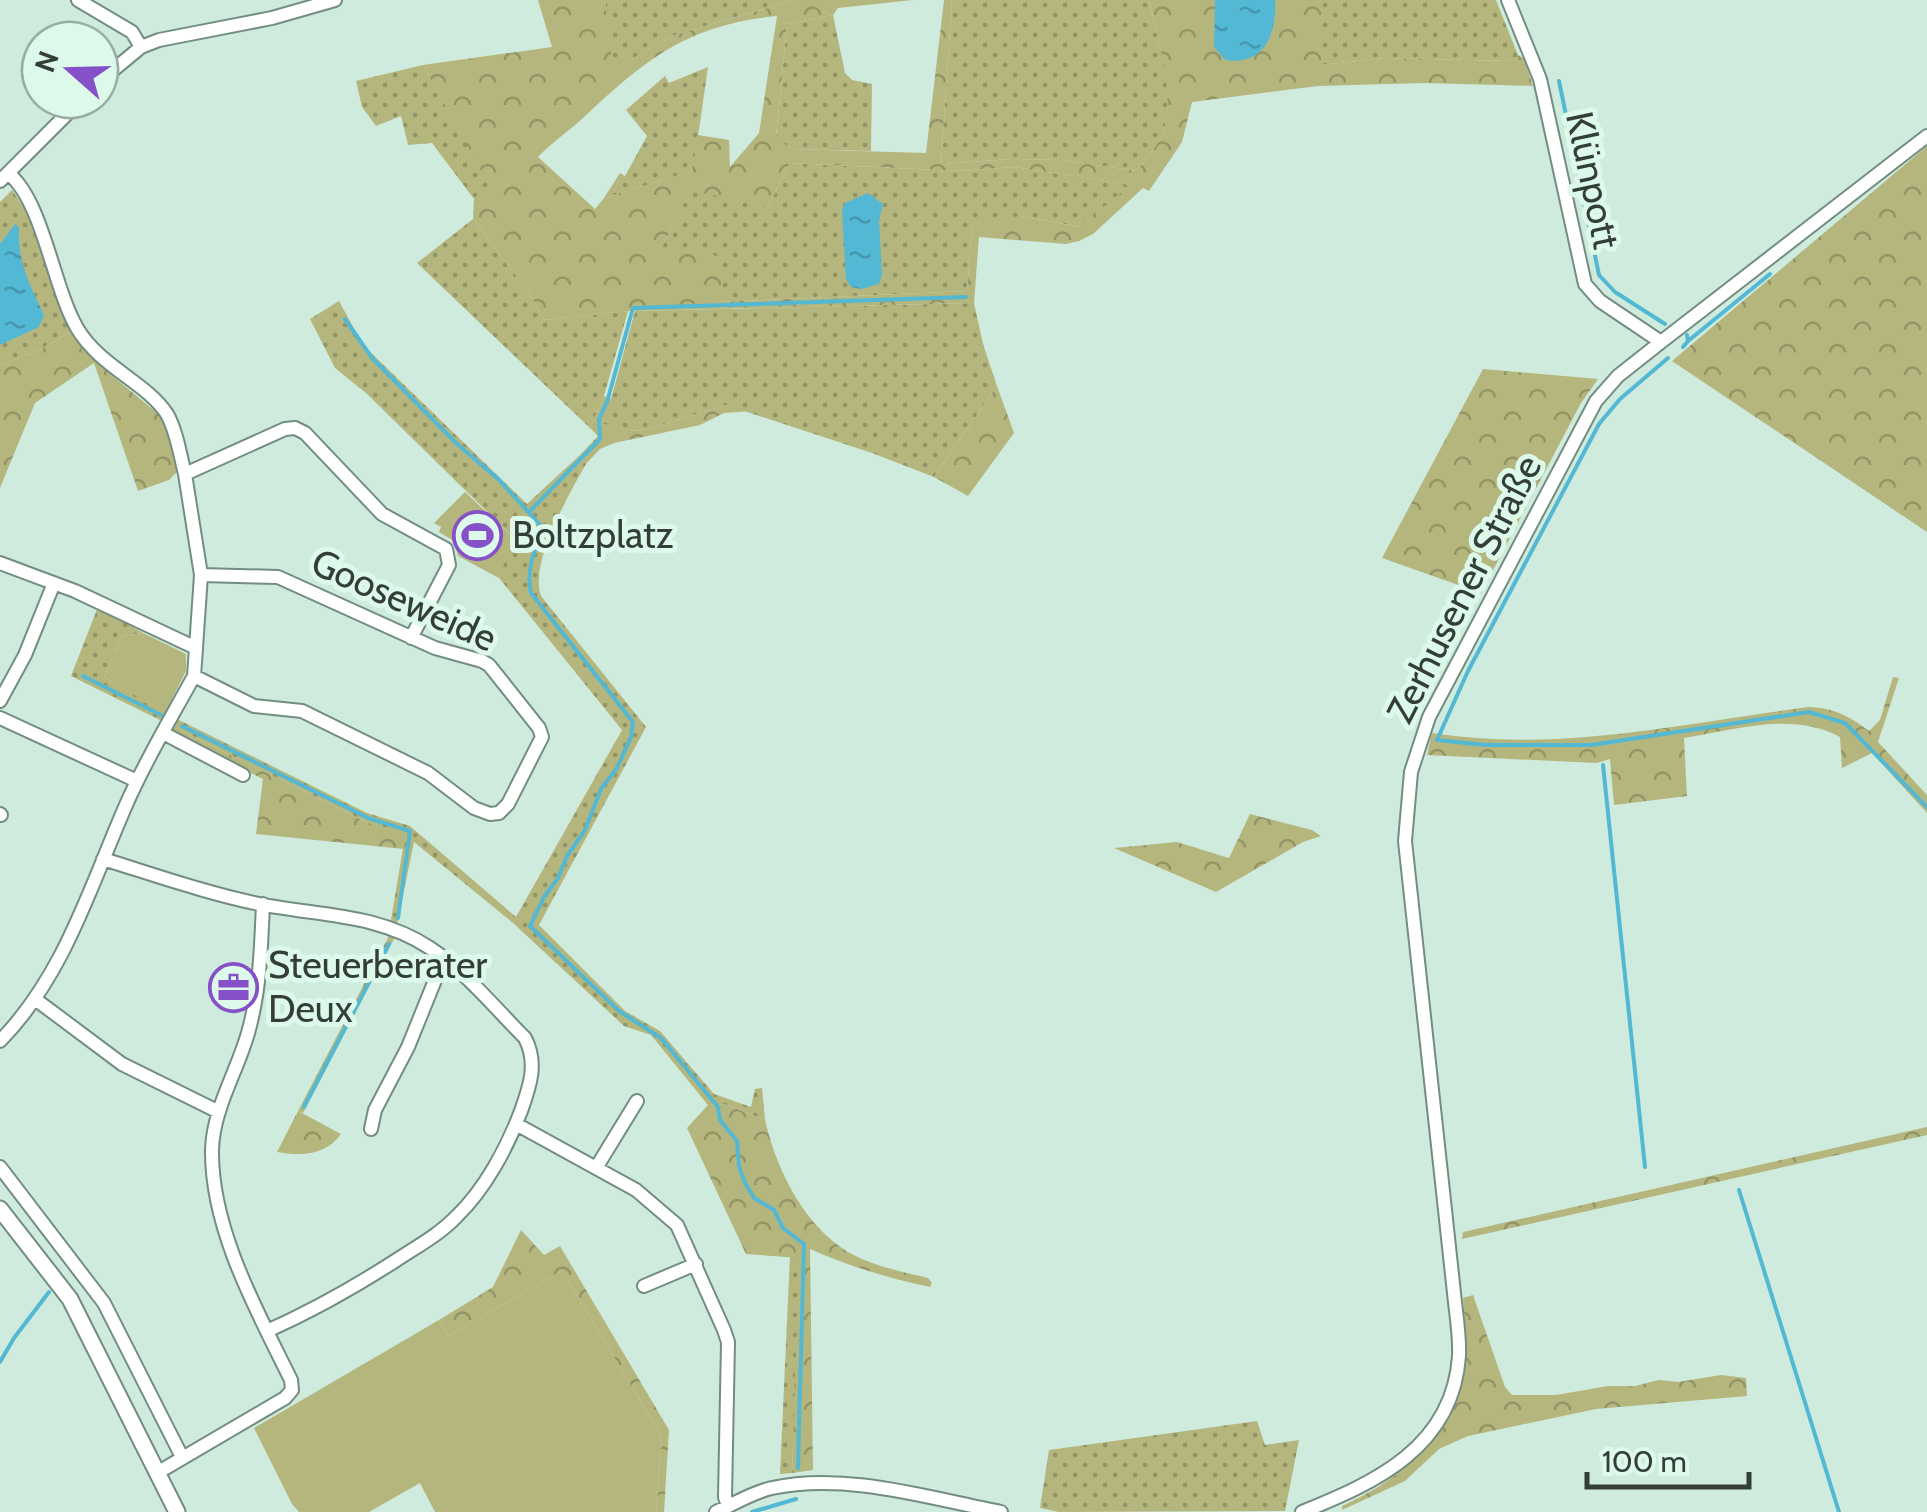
<svg xmlns="http://www.w3.org/2000/svg" width="1927" height="1512" font-family="Cabin,sans-serif">
	<defs>
		<pattern id="grass-dots" width="8" height="8" patternUnits="userSpaceOnUse" patternTransform="scale(2.5)"><rect width="8" height="8" fill="#b5b67d"/><path d="M2 2h.1M6 6h.1" fill="none" stroke="#949567" stroke-width="1.8" stroke-linecap="round"/></pattern>
		<pattern id="forest-crowns" width="20" height="18" patternUnits="userSpaceOnUse" patternTransform="scale(2.5)"><rect width="20" height="18" fill="#b5b67d"/><path d="M2 6a3 3 0 1 1 6 0M12 15a3 3 0 1 1 6 0" fill="none" stroke="#949567"/></pattern>
		<pattern id="water-ripples" width="26" height="14" patternUnits="userSpaceOnUse" patternTransform="scale(2.5)"><rect width="26" height="14" fill="#53b8d4"/><path d="M2 4q2-2 4 0t4 0M15 11q2-2 4 0t4 0" fill="none" stroke="#4597ad"/></pattern>
	</defs>
	<rect width="100%" height="100%" fill="#cfebdd"/>
	<path fill="url(#grass-dots)" d="M605,0H795L675,35L612,70Z
		M952,0H1149C1157,40 1180,100 1160,139C1154,150 1144,161 1137,171L1061,160L1011,159L941,164Z
		M1321,0H1496L1518,55L1515,61L1384,58L1321,65Z
		M833,15L845,73L852,80L872,84L871,151L791,149L776,138L787,24Z
		M423,65L490,185L474,199L432,143L408,145L401,116L376,126L362,107L356,81Z
		M708,67L693,171L604,198L620,173L625,176L647,136L626,110L665,76L669,83Z
		M790,163L959,171L1015,167L1131,185L1081,227C1047,222 1001,207 972,227L967,291L718,302L662,247L690,189L768,207Z
		M12,190L29,215L72,331L38,351L0,365V202Z
		M473,219L530,294L544,320L628,311L604,396L590,428L417,263Z
		M339,301L363,345L527,504L580,455L586,464C569,494 529,563 541,596L646,727L539,925L625,1011L660,1031L714,1094L751,1107L755,1089L762,1088L765,1120L724,1104L708,1105L651,1035L624,1026L513,923L414,842L394,939L303,1113L298,1111L388,938L405,836L364,821L71,676L98,607L143,633L122,636L104,677L177,719L367,813L410,826L516,917L622,730L499,578L512,536L367,394L335,368L310,319Z
		M974,303L983,344L997,386L934,477L872,453L726,405L648,429L629,431L599,423L611,399L635,311Z
		M790,1256L800,1257L792,1473L780,1474Z
		M1257,1421L1265,1445L1299,1440L1285,1511L1059,1512L1040,1508L1049,1450Z"/>
	<path fill="url(#forest-crowns)" fill-rule="evenodd" d="M538,0H605L613,69L675,35L795,0H913L838,8L833,15L787,24L776,137L791,149L926,153L944,0H952L941,164L1012,159L1061,160L1137,171C1144,161 1154,150 1160,139C1179,103 1157,38 1149,0H1321V65L1384,58L1515,61L1518,55L1524,59L1533,86L1424,83L1318,86L1192,102L1182,142L1149,191L1143,188L1093,234L1079,241L1066,244L979,237L974,303L629,311L544,320L530,294L473,219L474,199L489,185L423,65L552,47ZM777,16L759,133L730,167L729,140L698,135L692,171L604,198L595,209L538,157C551,143 569,131 584,117C647,58 688,25 777,16ZM790,163L959,171L1015,167L1130,185L1080,227C1047,222 1002,207 972,226L967,291L719,302L724,257L662,247L690,190L768,207Z
		M1927,146V532L1672,361Z
		M72,331L103,368L162,417L179,470L169,480L138,491L94,363L35,403L0,488V365L38,351Z
		M1483,369L1598,379L1581,403L1481,593L1382,558Z
		M997,386L1014,433L968,496L934,477Z
		M604,396L611,399L600,423L630,431L648,429L726,405L752,411L724,413L700,425L614,443L600,449L586,464L580,455L598,436L590,428Z
		M1893,677L1899,678L1878,742L1927,795V813L1872,753L1842,768L1840,737C1792,711 1735,730 1684,738L1687,796L1614,805L1610,759L1597,763L1427,755L1432,733C1559,753 1684,723 1809,707C1834,708 1849,716 1869,731L1880,720Z
		M172,726L364,821L406,836L404,849L256,834L263,779L170,733Z
		M1250,814L1312,830L1321,836L1303,842L1216,892L1114,848L1177,842L1229,858Z
		M724,1104L765,1120C776,1167 800,1217 839,1246C863,1264 899,1271 928,1278L932,1283L930,1287C887,1278 849,1266 810,1249L813,1470L792,1473L799,1258L746,1254L687,1128L708,1105Z
		M298,1111L341,1134C325,1156 301,1156 277,1152Z
		M1927,1127V1135L1462,1239L1463,1232Z
		M521,1230L544,1255L560,1246L669,1430L664,1512H656L662,1437L562,1271L448,1336L439,1320L493,1287Z
		M1473,1295L1505,1387L1512,1395H1556L1608,1386H1635L1659,1380L1678,1382L1721,1375L1746,1378L1747,1396L1596,1409L1468,1436L1439,1449L1405,1481L1342,1510V1506C1396,1481 1421,1458 1449,1405C1457,1389 1465,1372 1466,1353C1467,1335 1464,1316 1463,1298Z"/>
	<path fill="#b5b67d" d="M465,492L513,537L499,578L458,556L454,541L439,532L441,527L434,523Z
		M143,633L186,654V671L165,713L104,677L122,636Z
		M562,1271L662,1437L656,1512H435L420,1483L369,1512H299L292,1504L254,1428L439,1320L448,1336Z"/>
	<path fill="url(#water-ripples)" d="M1215,0H1275C1277,33 1265,66 1225,60L1214,47Z
		M868,193L883,204L879,221L882,275L879,284L862,289L851,287L846,279L842,211L845,203Z
		M15,224L19,227C17,262 30,285 44,315L39,327L0,345V244Z"/>
	<g fill="none" stroke-linecap="round" stroke-linejoin="round">
		<path stroke="#53b8d4" stroke-width="4" d="M1559,81L1599,275L1615,292L1665,324
			M345,319L372,358L456,443L498,479L544,529C534,549 526,570 531,593L633,722L631,737L617,768L601,789L585,830L567,856L558,878L544,897L530,926L619,1011L661,1038L718,1107L720,1120L737,1141L739,1166L744,1181L754,1198L774,1210L783,1228L804,1244L798,1468
			M1688,341L1770,274
			M1683,347L1688,341L1687,335
			M1668,358L1620,399L1599,424L1468,671L1437,740L1485,745H1591L1809,712L1845,723L1927,807
			M530,511L600,439L599,419L607,402L633,308L966,297
			M83,676L161,715
			M182,726L368,818L410,831L398,918
			M1603,765L1645,1167
			M304,1107L389,944
			M1739,1190L1839,1512
			M0,1362L14,1338L49,1292
			M752,1512L796,1499"/>
		<defs>
			<path id="minor" d="M78,0L132,32L141,47
				M1508,0L1540,79L1585,284L1600,301L1661,342
				M100,81L141,47L159,40L272,18L335,0
				M8,173C43,201 53,287 77,328C100,367 146,382 167,414C177,432 180,455 185,474
				M0,181L81,100
				M0,563L75,591L196,648L194,676C171,718 145,761 126,805C90,887 64,976 0,1041
				M196,648L201,575L185,474L285,429L295,428L305,433L382,514L446,549L449,565L411,638
				M194,676L254,706L302,711L428,773L474,808L490,814L499,813L508,804L542,737L539,728L489,665L482,661L435,648L278,577L201,575
				M0,701L25,655L54,583
				M0,718L137,781
				M163,733L243,775
				M0,814L1,815
				M103,859C155,875 206,893 259,904C319,916 377,913 430,948C465,971 495,1008 525,1038C538,1063 530,1086 521,1111C507,1148 485,1189 457,1216C439,1235 416,1247 395,1261C353,1288 312,1311 267,1331
				M35,999L122,1064L219,1112
				M516,1124L596,1168L637,1101
				M371,1129L375,1110L408,1047L444,958
				M0,1167L104,1303L182,1457
				M596,1168L636,1190L677,1225L724,1330L728,1342L725,1497L728,1506
				M644,1286L696,1264
				M157,1473L285,1398L292,1390L291,1380C257,1311 211,1229 212,1150C213,1109 237,1072 248,1033C260,991 261,948 263,904
				M716,1512C734,1504 753,1492 772,1488C846,1472 928,1498 1001,1512
				M1302,1512C1375,1483 1453,1447 1459,1356C1460,1335 1456,1314 1454,1293L1405,841L1411,772L1429,717L1596,401L1618,376L1661,342L1927,136"/>
			<path id="tertiary" d="M0,1209L70,1299L177,1512"/>
		</defs>
		<use href="#minor" stroke="#738d81" stroke-width="16"/>
		<use href="#tertiary" stroke="#738d81" stroke-width="19"/>
		<use href="#minor" stroke="#fff" stroke-width="12"/>
		<use href="#tertiary" stroke="#fff" stroke-width="15"/>
	</g>
	<defs>
		<symbol id="stadium-ring" viewBox="-11 -11 22 22"><circle r="9.5" fill="#dcf9ea" stroke="#8550c8" stroke-width="1.5"/><path d="M0-5a6.5 5 0 1 0 0 10a6.5 5 0 1 0 0-10ZM-3.5-1.8h7v3.6h-7Z" fill="#8550c8"/></symbol>
		<symbol id="office-ring" viewBox="-11 -11 22 22"><circle r="9.5" fill="#dcf9ea" stroke="#8550c8" stroke-width="1.5"/><path d="M-6-3h4V-5.5h4V-3h4V5H-6ZM-1-4.5V-3h2v-1.5ZM-6 0V1H6V0Z" fill="#8550c8"/></symbol>
	</defs>
	<g fill-rule="evenodd">
		<use href="#stadium-ring" x="450" y="508" width="55" height="55"/>
		<use href="#office-ring" x="206" y="960" width="55" height="55"/>
	</g>
	<g text-anchor="middle" stroke-width="10" stroke-linejoin="round" paint-order="stroke">
		<g font-size="38" fill="#333e38" stroke="#dcf9ea">
			<text transform="translate(1593 180) rotate(78)" y="13">Klünpott</text>
			<text transform="translate(1464 589) rotate(-63)" y="13">Zerhusener Straße</text>
			<text transform="translate(404 600) rotate(24)" y="13">Gooseweide</text>
		</g>
		<g font-size="38" fill="#333e38" stroke="#dcf9ea" text-anchor="start">
			<text x="512" y="548">Boltzplatz</text>
			<text x="268" y="978">Steuerberater<tspan x="268" dy="44">Deux</tspan></text>
		</g>
	</g>
	<g transform="translate(70 70) rotate(290)"><circle r="48" fill="#dcf9ea" stroke="#98aea3" stroke-width="2.5"/>
	<path d="M0-8L18 38L0 25L-18 38Z" fill="#8550c8"/>
	<text y="-15" font-size="28" font-weight="bold" text-anchor="middle" fill="#333e38">N</text>
	</g>
	<path d="M1587 1472v15h162v-15" fill="none" stroke="#333e38" stroke-width="5"/>
	<text x="1602" y="1472" font-size="30" fill="#333e38" stroke="#dcf9ea" stroke-width="8" paint-order="stroke">100 m</text>
</svg>
